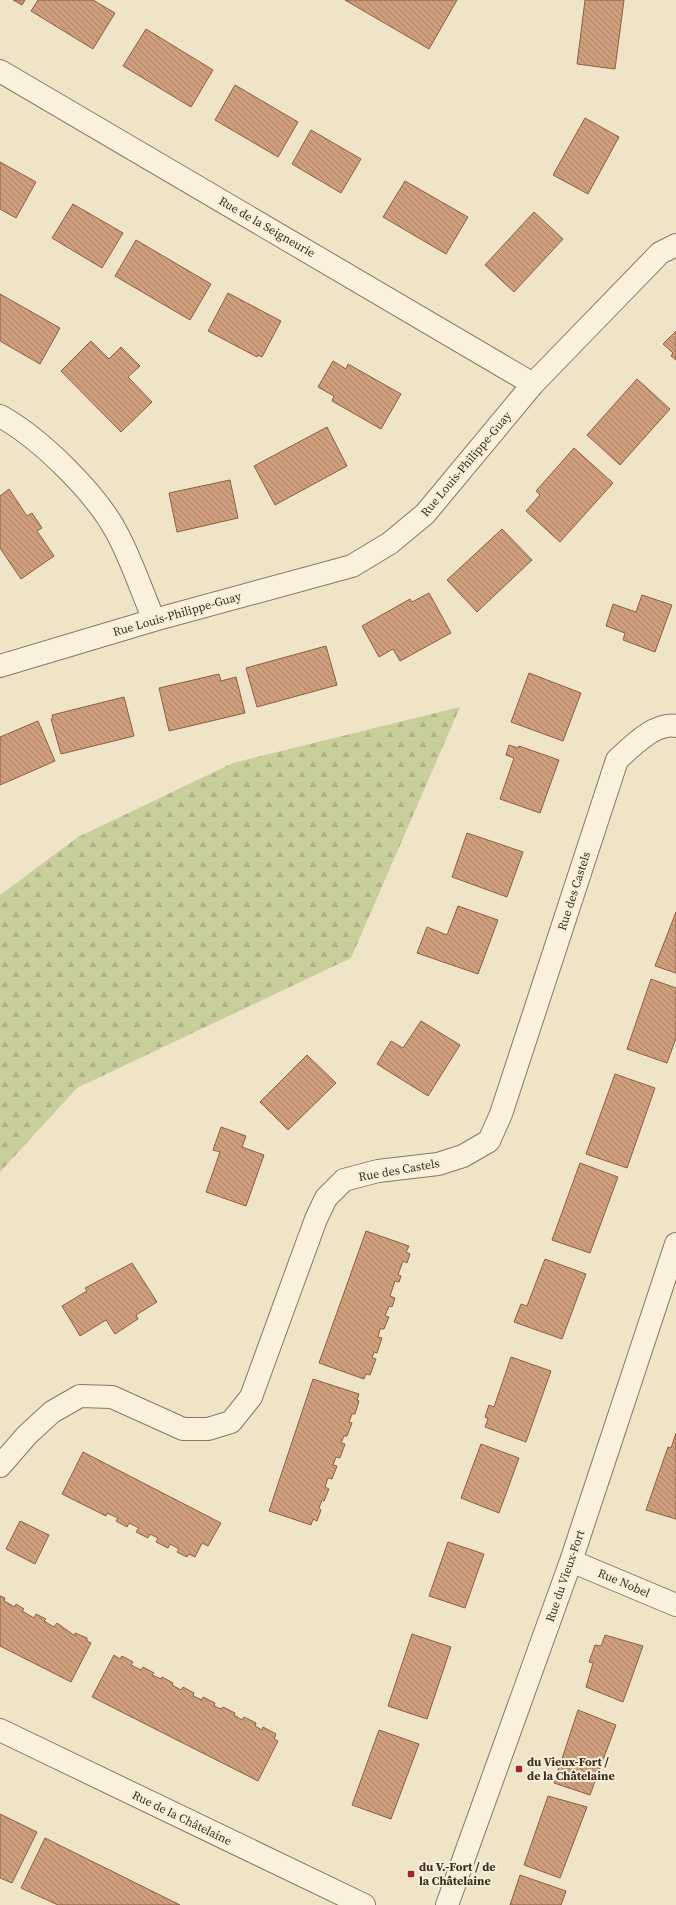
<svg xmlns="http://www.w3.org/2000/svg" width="676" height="1905" font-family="'Source Serif 4',serif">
	<defs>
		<pattern id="forest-firs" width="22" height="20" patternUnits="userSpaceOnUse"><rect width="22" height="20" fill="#c9cf9b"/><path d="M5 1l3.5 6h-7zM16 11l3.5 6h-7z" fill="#aeb285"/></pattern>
		<pattern id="building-back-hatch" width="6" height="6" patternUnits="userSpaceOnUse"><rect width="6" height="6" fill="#cf9f7d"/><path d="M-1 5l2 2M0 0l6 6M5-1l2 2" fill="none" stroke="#a98266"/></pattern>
	</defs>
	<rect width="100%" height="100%" fill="#f0e4c8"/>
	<path fill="url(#forest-firs)" d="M460,707L351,958L77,1088L0,1172V895L78,837L233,763Z"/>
	<path fill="url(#building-back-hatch)" stroke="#8d5f41" d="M13,0H25L22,5Z
		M38,0H93L115,13L93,49L31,11Z
		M345,0H457L429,49Z
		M585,0H624L615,69L577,64Z
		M146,29L213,70L191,107L123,66Z
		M235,85L298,122L278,157L215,120Z
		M585,118L619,137L588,194L553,175Z
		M311,130L361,159L341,193L292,164Z
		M0,162L36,182L16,218L0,209Z
		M405,181L468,217L446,254L383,217Z
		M73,204L123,233L102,268L52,238Z
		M534,212L563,239L514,292L485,265Z
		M136,240L211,284L190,320L115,276Z
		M228,293L281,321L262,357L258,355L257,357L208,331Z
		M0,294L60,328L40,364L0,341Z
		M676,331V360L671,356L673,353L663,344Z
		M91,341L109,359L121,347L140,366L128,377L152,402L121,432L61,371Z
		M333,361L346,369L348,364L401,394L381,429L332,401L334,396L318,387Z
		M637,379L670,409L620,465L587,435Z
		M327,427L347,466L275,505L254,466Z
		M574,448L613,483L560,542L526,511L540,495L536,491Z
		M230,480L238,518L177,532L169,493Z
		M9,489L27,516L32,513L42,528L37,531L54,556L21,579L0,548V496Z
		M502,529L532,560L477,612L447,580Z
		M429,593L451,633L400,661L393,649L379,657L362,626L410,599L412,602Z
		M642,595L672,605L655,652L623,640L625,633L606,626L613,604L636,612Z
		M326,646L337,685L257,707L246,668Z
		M529,673L581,693L563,741L511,722Z
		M219,674L221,681L236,677L245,713L169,731L159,688Z
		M124,697L134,736L61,754L51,719L53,718L52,715Z
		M38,721L55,761L0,785V737Z
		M509,745L518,748L519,746L559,760L540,813L500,799L514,758L506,755Z
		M467,833L523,852L507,897L452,877Z
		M458,906L498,920L478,974L417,953L427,927L447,935Z
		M676,912V973L655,966Z
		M651,979L676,988V1038L667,1063L627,1049Z
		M421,1021L460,1045L428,1096L377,1064L391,1041L403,1048Z
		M307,1055L336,1083L288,1130L260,1102Z
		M615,1074L655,1088L627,1168L586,1154Z
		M221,1127L246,1136L242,1147L264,1155L246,1206L206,1192L220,1152L213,1150Z
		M580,1163L618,1177L590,1253L552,1240Z
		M366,1231L409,1246L406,1252L410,1254L407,1263L403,1261L398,1275L401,1276L399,1282L395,1281L390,1296L395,1298L392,1307L389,1306L385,1316L389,1317L384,1329H380L378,1337L382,1338L377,1353L374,1352L372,1358L376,1359L370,1375L366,1374L364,1379L319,1363Z
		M545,1259L586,1274L562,1339L514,1322L521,1304L527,1306Z
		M132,1263L157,1302L136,1315L138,1319L115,1334L106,1320L80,1336L62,1306L87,1291L85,1288Z
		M511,1357L551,1371L526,1442L485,1427L488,1419L485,1417L489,1405L494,1407Z
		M313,1379L359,1394L357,1400L359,1401L355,1414H352L349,1422L352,1423L347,1436H344L341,1443L345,1444L340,1458L336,1457L333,1465L337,1466L332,1479L328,1478L325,1487L329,1489L324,1501L322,1500L319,1508L321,1510L317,1521L313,1519L311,1525L269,1511Z
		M676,1433V1519L646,1510L668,1447L671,1448Z
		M481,1444L519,1458L499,1513L461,1498Z
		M83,1452L221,1523L208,1546L202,1543L195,1557L189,1554L187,1557L177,1552L179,1549L170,1544L168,1548L156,1542L158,1538L150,1534L148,1538L136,1532L139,1528L129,1523L127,1527L116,1521L118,1518L107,1513L106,1516L62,1494Z
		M20,1521L49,1535L35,1564L6,1549Z
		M448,1542L484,1554L465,1608L429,1596Z
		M0,1596L5,1598L4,1601L15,1607L16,1604L24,1609L22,1611L34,1618L36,1614L46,1619L44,1621L54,1627L57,1623L75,1636V1633L87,1638V1641L91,1643L71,1682L0,1646Z
		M412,1634L451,1647L427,1719L388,1706Z
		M605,1635L643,1646L623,1702L586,1687L593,1663L589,1662L595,1645L601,1646Z
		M114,1655L120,1659L122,1656L133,1662L131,1665L141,1670L143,1667L154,1673L152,1675L161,1679L162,1677L173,1683L172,1685L181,1690L183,1687L194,1693L193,1696L202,1700L203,1697L215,1703L214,1706L221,1709L223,1707L235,1713L234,1715L242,1720L244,1717L256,1723L255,1726L262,1730L263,1727L276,1734L274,1739L278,1741L258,1781L92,1697Z
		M578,1710L616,1725L590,1795L554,1783Z
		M379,1730L419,1744L391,1819L352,1805Z
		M548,1796L587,1807L560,1878L524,1865Z
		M0,1814L37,1832L12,1883L0,1878Z
		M45,1838L180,1905H58L21,1888Z
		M520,1875L566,1891L561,1905H510Z"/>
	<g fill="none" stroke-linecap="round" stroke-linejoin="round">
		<defs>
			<path id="minor" d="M0,71L533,384
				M0,416C40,438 96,493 117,533C132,561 142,592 154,620
				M0,666L154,620L352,566L390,543L425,514L533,384L660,253L676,245
				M0,1466L27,1435L52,1412L80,1396L112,1397L183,1429H208L231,1422L251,1397L316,1219L326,1198L344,1180L378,1171L438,1164L463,1156L489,1141L501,1114L617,760C631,747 655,722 676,726
				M571,1561L676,1605
				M0,1730L364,1905
				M447,1905L571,1561L676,1244"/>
		</defs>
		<use href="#minor" stroke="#8d765c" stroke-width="24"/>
		<use href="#minor" stroke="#faf1dc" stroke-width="22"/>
	</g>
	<g fill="#9e2a2b" stroke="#f7eed8" stroke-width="1.5">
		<rect x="515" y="1765" width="8" height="8" rx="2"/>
		<rect x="407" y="1870" width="8" height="8" rx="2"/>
	</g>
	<g text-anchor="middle" stroke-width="4" stroke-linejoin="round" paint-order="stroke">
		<g font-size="12" fill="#3d2e20" stroke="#f7eed8">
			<text transform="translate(267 227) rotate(30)" y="4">Rue de la Seigneurie</text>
			<text transform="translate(466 464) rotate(-50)" y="4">Rue Louis-Philippe-Guay</text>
			<text transform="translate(177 614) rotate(-16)" y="4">Rue Louis-Philippe-Guay</text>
			<text transform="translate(574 891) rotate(-72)" y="4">Rue des Castels</text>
			<text transform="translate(399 1170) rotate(-10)" y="4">Rue des Castels</text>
			<text transform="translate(565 1576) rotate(-71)" y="4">Rue du Vieux-Fort</text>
			<text transform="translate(624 1583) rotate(23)" y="4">Rue Nobel</text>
			<text transform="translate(182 1818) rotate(26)" y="4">Rue de la Châtelaine</text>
		</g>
		<g font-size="12" font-weight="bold" fill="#3d2e20" stroke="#f7eed8" text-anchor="start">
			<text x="527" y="1766">du Vieux-Fort /<tspan x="527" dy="14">de la Châtelaine</tspan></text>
			<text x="419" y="1871">du V.-Fort / de<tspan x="419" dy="14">la Châtelaine</tspan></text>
		</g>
	</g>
</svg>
